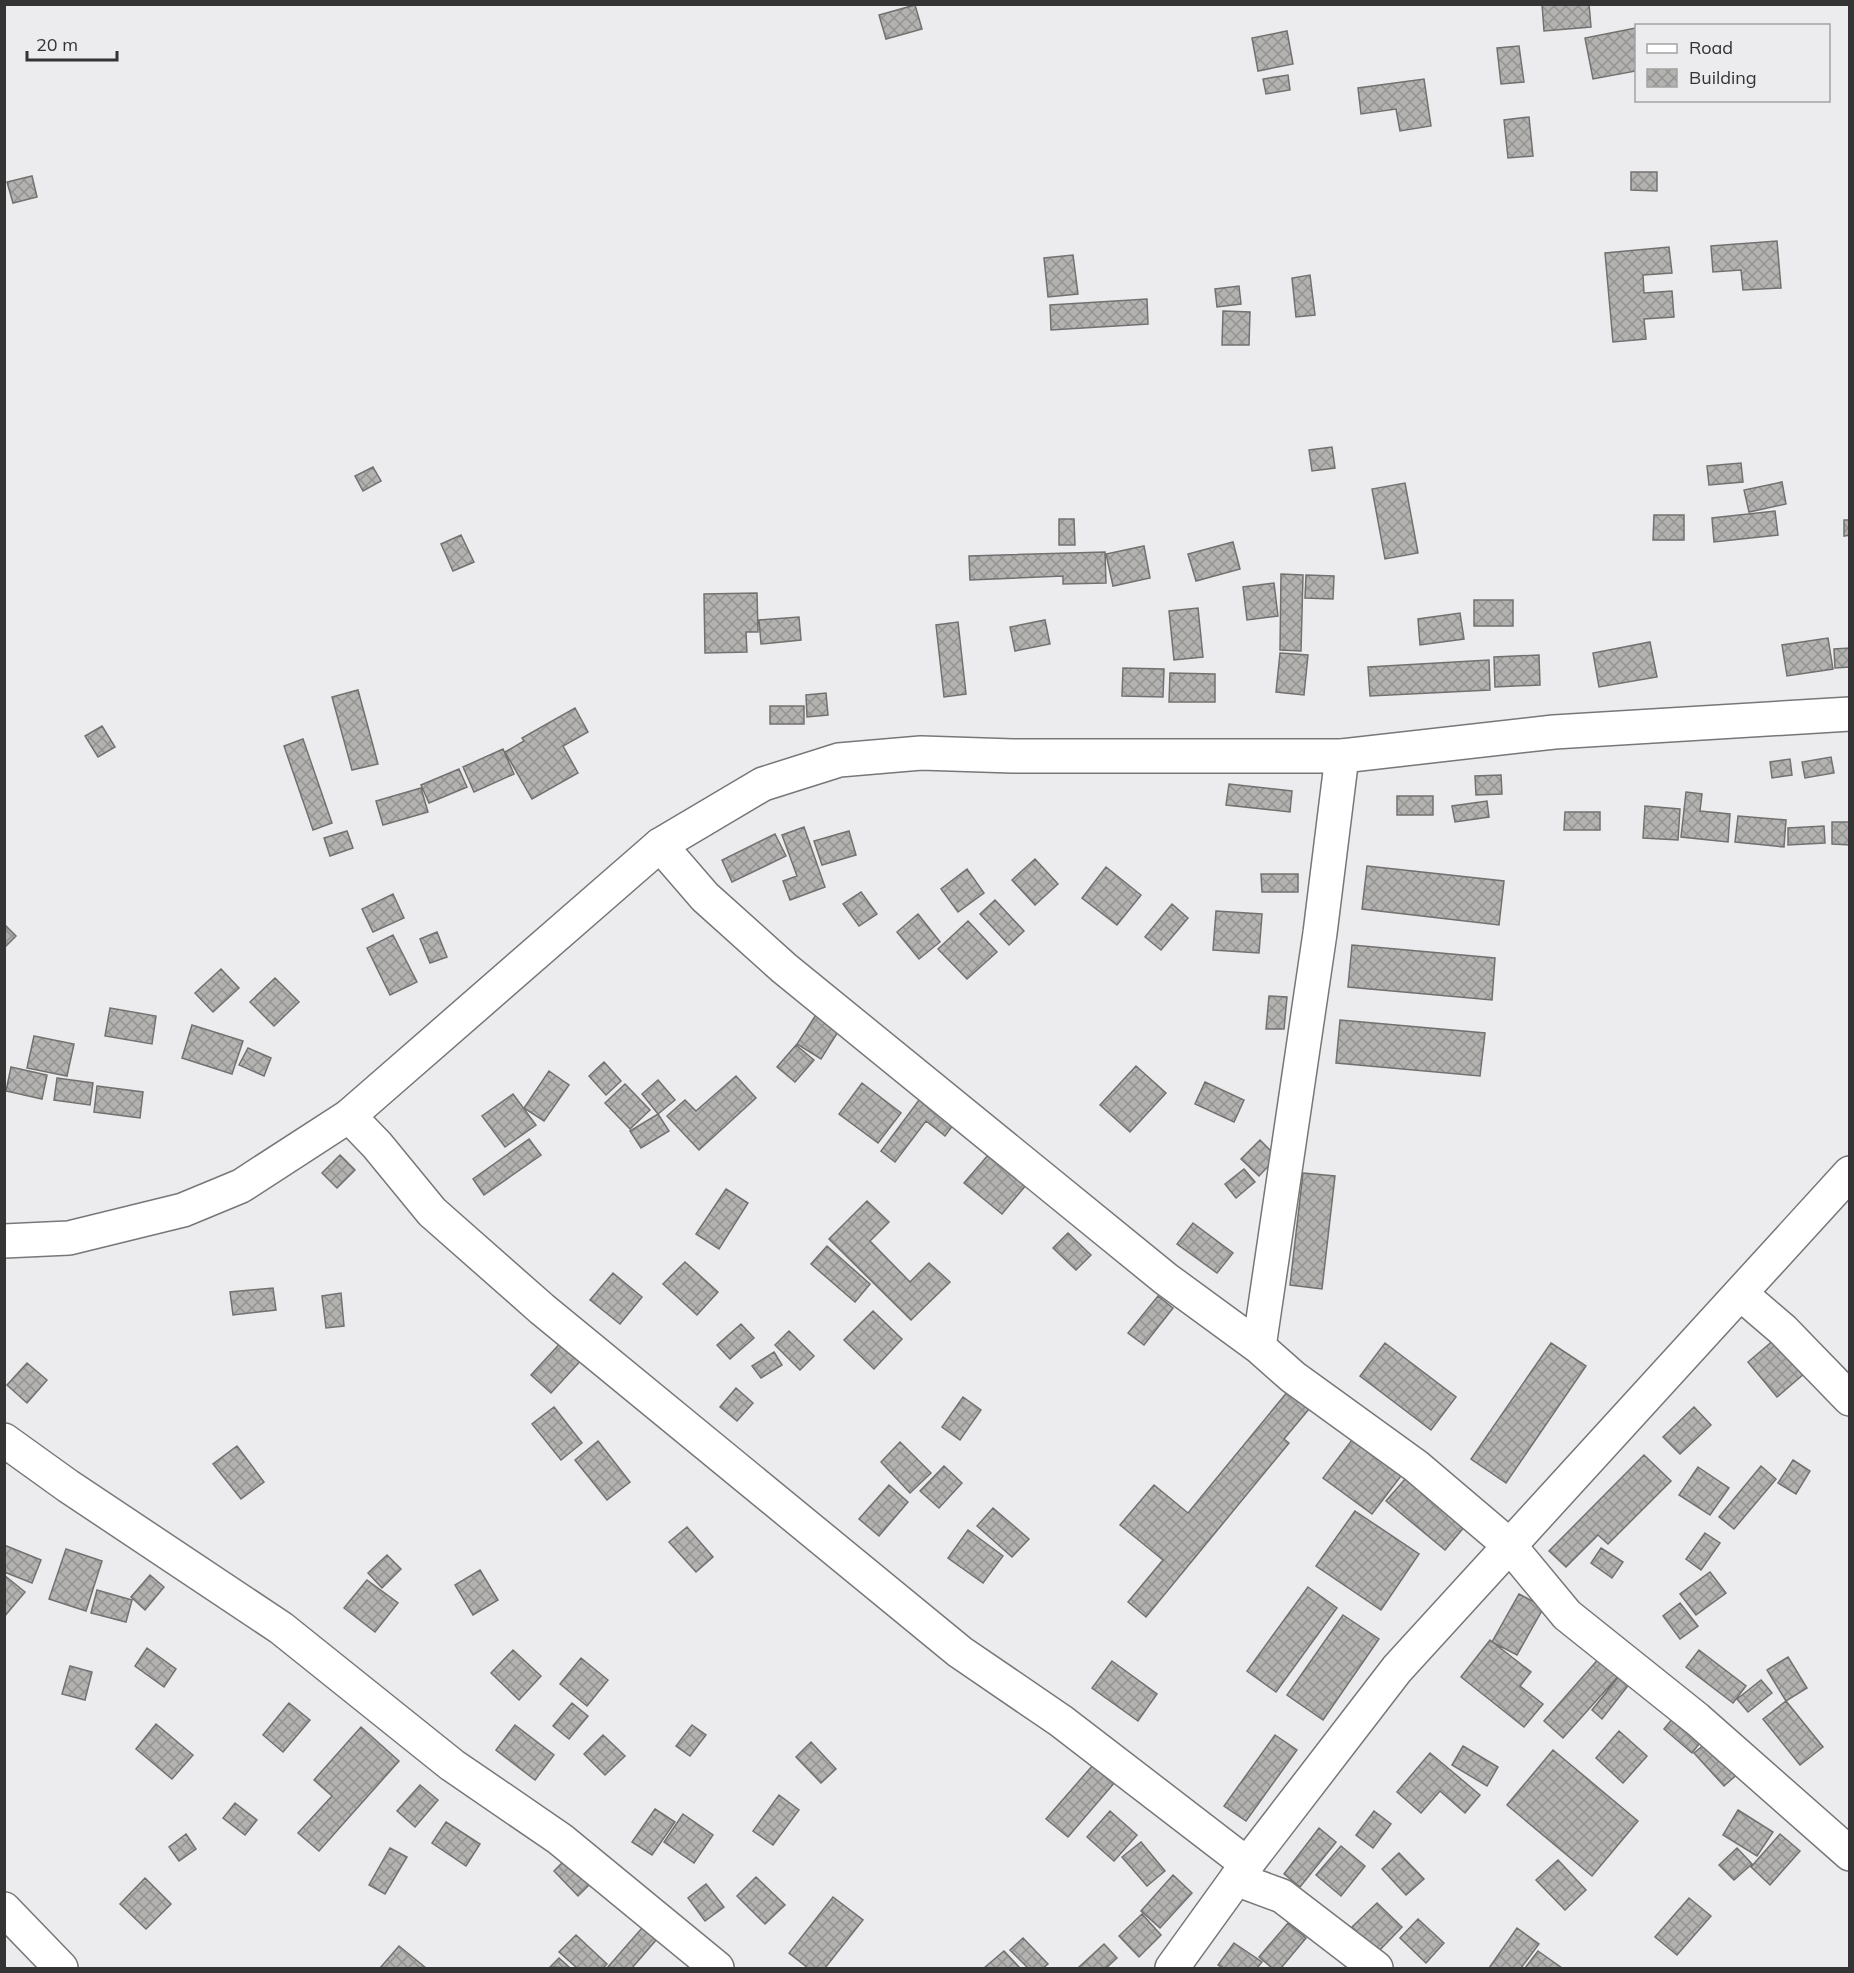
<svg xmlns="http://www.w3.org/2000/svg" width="1854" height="1973" font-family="Mulish,sans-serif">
	<defs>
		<pattern id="building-cross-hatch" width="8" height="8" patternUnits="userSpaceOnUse" patternTransform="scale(1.5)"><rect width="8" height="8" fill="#b3b2b1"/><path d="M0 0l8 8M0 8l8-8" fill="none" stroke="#929291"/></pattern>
	</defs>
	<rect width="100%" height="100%" fill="#ececee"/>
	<path fill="url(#building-cross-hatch)" stroke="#737170" stroke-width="1.5" d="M1542,4H1589L1591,27L1544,31Z
		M915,5L922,29L886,39L879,15Z
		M1636,28V71L1593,79L1585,38Z
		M1287,31L1293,64L1258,71L1252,38Z
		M1519,46L1524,82L1501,84L1497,48Z
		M1288,75L1290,90L1266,94L1263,79Z
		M1424,79L1431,126L1400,131L1396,109L1361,114L1358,88Z
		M1529,117L1533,156L1508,158L1504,120Z
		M1631,172H1657V191L1631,190Z
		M32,176L37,197L13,203L7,182Z
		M1777,241L1781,288L1743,290L1741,270L1713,272L1711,246Z
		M1669,247L1672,273L1643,275L1644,293L1672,291L1674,317L1644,319L1646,339L1613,342L1605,253Z
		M1073,255L1078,294L1048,297L1044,258Z
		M1310,275L1315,315L1296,317L1292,278Z
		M1239,286L1241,304L1217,307L1215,289Z
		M1147,299L1148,324L1051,330L1050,305Z
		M1223,311L1250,312L1249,345H1222Z
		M1332,447L1335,468L1312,471L1309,450Z
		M1741,463L1743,482L1709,485L1707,466Z
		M373,467L381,481L363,491L355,476Z
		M1782,482L1786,504L1749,512L1744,490Z
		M1405,483L1418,553L1385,559L1372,489Z
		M1775,511L1778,535L1714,542L1712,518Z
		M1654,515H1684V540H1653Z
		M1059,519H1074L1075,545H1059Z
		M1844,520H1850V535L1844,536Z
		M461,535L474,562L453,571L441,544Z
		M1233,542L1240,569L1196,581L1188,554Z
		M1144,546L1150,578L1113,586L1106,554Z
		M1105,552L1106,583L1063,584V576L970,580L969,556Z
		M1281,574L1303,575L1301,651L1280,650Z
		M1306,575L1334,576L1333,599L1305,598Z
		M1274,583L1278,616L1247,620L1243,587Z
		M757,593L758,632H746L747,652L705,653L704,594Z
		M1474,600H1513V626H1474Z
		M1198,608L1203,657L1174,660L1169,611Z
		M1460,613L1464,639L1420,645L1418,619Z
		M799,617L801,640L761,644L759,620Z
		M1045,620L1050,644L1015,651L1010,627Z
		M958,622L966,694L944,697L936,625Z
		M1828,638L1833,669L1787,676L1782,645Z
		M1650,642L1657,677L1599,687L1593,653Z
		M1850,648V667L1835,668L1834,649Z
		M1280,653L1308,655L1304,695L1276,692Z
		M1539,655L1540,685L1495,687L1494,657Z
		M1489,660L1490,690L1370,696L1368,667Z
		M1123,668L1164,669L1163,697L1122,696Z
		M1170,673L1215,674V702H1169Z
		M358,690L378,764L352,770L332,697Z
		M826,693L828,715L807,717L806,695Z
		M770,706H804V724H770Z
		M575,708L588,732L563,746L578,773L532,799L505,752L524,741L522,738Z
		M102,726L115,747L98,757L85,736Z
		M303,739L332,823L313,830L284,746Z
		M503,749L514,774L474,792L463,767Z
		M1831,757L1834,773L1805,778L1802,762Z
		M1790,759L1792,775L1772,778L1770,762Z
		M459,769L467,787L429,803L421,785Z
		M1501,775L1502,794L1476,795L1475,776Z
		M1229,784L1292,791L1290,812L1226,805Z
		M421,788L428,812L383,825L376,801Z
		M1686,792L1702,794L1700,811L1730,814L1728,842L1681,837Z
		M1397,796H1433V815H1397Z
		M1487,801L1489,817L1455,822L1452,806Z
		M1645,806L1680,809L1678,840L1643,838Z
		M1565,812H1600V830H1564Z
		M1738,816L1786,820L1784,847L1735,842Z
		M1832,822H1850V845L1832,844Z
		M1824,826L1825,843L1788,845V828Z
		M804,827L825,887L790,900L783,881L797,876L782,835Z
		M347,831L353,848L330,856L324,838Z
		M849,831L856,855L822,865L814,841Z
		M775,834L786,856L732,882L722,860Z
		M1035,859L1058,884L1035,905L1012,880Z
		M1367,866L1504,881L1499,925L1362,909Z
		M1106,867L1141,895L1117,925L1082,898Z
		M967,869L984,893L958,912L941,889Z
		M1261,874H1298V892H1262Z
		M861,892L877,914L859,926L843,904Z
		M393,894L404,918L373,932L362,909Z
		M995,900L1024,931L1009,945L980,914Z
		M1172,904L1188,918L1161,950L1145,937Z
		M1216,911L1262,914L1259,953L1213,950Z
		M918,914L940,942L919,959L897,932Z
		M968,921L997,952L967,979L938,949Z
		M4,924L16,936L4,948Z
		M437,932L447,957L430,963L420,939Z
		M393,935L417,982L390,995L367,948Z
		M1352,945L1495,958L1492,1000L1348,987Z
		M221,969L239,988L213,1012L195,993Z
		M275,978L299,1002L274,1026L250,1002Z
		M1269,996L1287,997L1284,1029H1266Z
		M823,1004L846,1019L821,1059L797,1044Z
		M110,1008L156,1016L152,1044L105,1036Z
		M1340,1020L1485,1033L1480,1076L1336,1063Z
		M192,1025L243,1041L232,1074L182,1058Z
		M34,1036L74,1044L67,1076L27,1068Z
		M796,1045L814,1060L795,1082L777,1067Z
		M248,1048L271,1058L264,1076L239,1065Z
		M604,1062L621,1081L606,1095L589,1076Z
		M1136,1066L1166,1093L1130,1132L1100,1105Z
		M11,1067L47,1075L42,1099L6,1091Z
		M549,1071L569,1085L544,1121L524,1108Z
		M736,1076L756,1098L699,1150L667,1116L685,1100L696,1111Z
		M57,1078L93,1083L90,1105L54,1100Z
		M658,1080L675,1100L658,1114L642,1094Z
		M1205,1082L1244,1100L1234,1122L1195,1104Z
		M862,1083L901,1113L878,1143L839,1114Z
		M625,1084L650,1110L630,1129L605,1103Z
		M97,1086L143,1092L140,1118L94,1112Z
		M925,1092L959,1117L945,1136L926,1121L895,1162L881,1151Z
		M513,1094L536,1125L505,1147L482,1116Z
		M658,1114L669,1131L641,1148L630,1131Z
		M529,1139L541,1155L484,1195L473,1179Z
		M1260,1140L1277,1157L1259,1176L1241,1159Z
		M989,1154L1026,1185L1002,1214L964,1183Z
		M340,1155L355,1170L337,1188L322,1173Z
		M1244,1169L1255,1182L1236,1198L1225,1184Z
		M1303,1173L1335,1176L1322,1289L1290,1285Z
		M726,1189L748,1203L719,1249L696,1234Z
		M867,1201L889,1222L870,1241L910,1282L929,1263L950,1282L911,1320L829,1239Z
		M1193,1223L1233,1253L1217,1273L1177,1244Z
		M1068,1233L1091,1255L1076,1270L1053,1248Z
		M827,1246L870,1284L855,1302L811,1264Z
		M685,1262L718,1292L697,1315L663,1284Z
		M613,1273L642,1297L620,1324L590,1300Z
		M273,1288L276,1310L233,1315L230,1292Z
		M341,1293L344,1326L326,1328L322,1296Z
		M1158,1296L1173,1308L1144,1345L1128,1333Z
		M873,1311L902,1339L874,1369L844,1340Z
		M741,1324L754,1338L730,1359L717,1345Z
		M789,1331L814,1356L800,1370L775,1345Z
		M565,1338L585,1356L551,1393L531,1375Z
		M1775,1339L1805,1373L1777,1397L1748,1362Z
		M1385,1343L1456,1397L1431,1430L1360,1376Z
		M1551,1343L1586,1366L1506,1483L1471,1459Z
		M774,1352L782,1365L761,1378L752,1366Z
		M27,1363L47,1380L27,1403L7,1385Z
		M1293,1385L1314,1403L1284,1439L1289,1443L1146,1617L1128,1602L1163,1560L1120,1525L1154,1485L1188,1513Z
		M736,1388L753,1403L737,1421L720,1407Z
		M963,1397L981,1410L960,1440L942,1427Z
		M554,1407L582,1443L561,1460L532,1424Z
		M1694,1407L1711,1425L1680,1454L1663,1437Z
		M1352,1440L1401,1476L1372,1514L1323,1478Z
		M598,1441L630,1482L607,1500L575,1460Z
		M900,1442L931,1473L910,1493L881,1462Z
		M237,1446L264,1482L241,1499L213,1464Z
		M1644,1455L1671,1481L1608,1544L1598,1535L1566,1567L1549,1551Z
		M1793,1460L1810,1471L1796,1494L1778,1483Z
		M944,1466L962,1483L939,1508L920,1491Z
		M1761,1466L1776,1479L1734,1529L1719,1517Z
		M1698,1467L1729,1488L1710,1515L1679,1495Z
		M1406,1478L1465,1526L1445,1550L1386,1501Z
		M889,1485L908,1502L879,1536L859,1519Z
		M993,1508L1029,1539L1012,1557L977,1526Z
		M1355,1511L1419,1554L1381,1610L1316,1566Z
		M687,1527L713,1557L696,1572L669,1542Z
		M968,1530L1003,1556L983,1583L948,1558Z
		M1705,1533L1720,1543L1701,1570L1686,1559Z
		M4,1545L41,1560L32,1583L4,1572Z
		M1601,1548L1623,1562L1612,1578L1591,1563Z
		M66,1549L102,1561L86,1611L49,1599Z
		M387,1555L401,1569L382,1588L368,1573Z
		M480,1570L498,1600L473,1615L455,1585Z
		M1710,1572L1726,1593L1696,1615L1680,1594Z
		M4,1575L25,1592L4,1617Z
		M150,1575L164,1587L145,1610L131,1597Z
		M367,1580L398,1603L375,1632L344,1608Z
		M1308,1587L1337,1608L1276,1692L1247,1671Z
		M97,1590L132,1600L126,1622L91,1613Z
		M1519,1594L1544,1607L1517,1655L1492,1642Z
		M1680,1603L1698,1626L1680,1639L1663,1616Z
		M1343,1615L1379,1639L1323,1720L1287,1695Z
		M1490,1640L1531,1672L1520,1686L1543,1704L1524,1727L1461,1677Z
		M147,1648L176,1669L164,1687L135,1666Z
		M513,1650L541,1676L519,1700L491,1673Z
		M1699,1650L1746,1686L1733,1703L1686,1667Z
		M1601,1656L1621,1673L1563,1738L1544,1721Z
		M1788,1657L1807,1688L1786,1701L1767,1670Z
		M581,1658L608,1680L587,1706L560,1684Z
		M1112,1661L1157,1694L1138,1721L1092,1688Z
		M70,1666L92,1672L85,1700L62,1694Z
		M1620,1675L1630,1683L1602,1719L1592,1710Z
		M1761,1680L1772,1693L1748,1712L1737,1699Z
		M1786,1701L1823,1747L1800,1765L1763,1719Z
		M289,1703L310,1720L283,1752L263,1735Z
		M572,1703L588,1716L569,1739L553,1726Z
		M1678,1712L1706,1735L1692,1753L1664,1729Z
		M156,1724L193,1755L172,1779L136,1749Z
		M515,1725L554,1755L535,1780L496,1750Z
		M692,1725L706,1735L690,1756L676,1746Z
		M361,1727L399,1761L319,1851L298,1833L332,1796L314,1780Z
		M1619,1731L1647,1756L1623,1783L1596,1758Z
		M603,1735L625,1756L605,1775L584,1754Z
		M1275,1735L1297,1750L1246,1821L1224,1806Z
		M1712,1738L1741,1771L1724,1786L1694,1753Z
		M811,1742L836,1769L821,1783L796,1757Z
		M1463,1746L1498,1767L1487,1786L1452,1765Z
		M1553,1750L1638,1821L1592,1876L1507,1805Z
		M1430,1753L1480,1795L1465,1813L1440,1791L1421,1813L1397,1792Z
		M1100,1757L1121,1775L1068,1837L1046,1819Z
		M420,1785L438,1800L415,1827L397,1811Z
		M779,1795L799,1810L773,1845L753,1831Z
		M235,1803L257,1820L245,1835L223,1818Z
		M655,1809L675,1822L652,1855L632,1842Z
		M1738,1810L1773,1832L1757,1856L1723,1835Z
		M1110,1811L1137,1835L1114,1861L1087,1837Z
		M1374,1811L1391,1824L1373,1848L1356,1835Z
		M683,1814L713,1835L694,1863L664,1842Z
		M446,1822L480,1844L466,1866L432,1843Z
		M1319,1828L1336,1842L1300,1887L1284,1874Z
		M186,1834L196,1849L179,1861L169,1847Z
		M1780,1834L1800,1851L1770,1885L1751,1867Z
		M1141,1842L1165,1871L1147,1886L1122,1857Z
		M1341,1846L1365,1866L1341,1896L1316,1875Z
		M390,1848L407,1857L385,1894L369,1885Z
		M1737,1848L1752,1864L1734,1880L1719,1865Z
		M1399,1853L1424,1879L1406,1895L1382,1869Z
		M567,1858L592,1882L578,1896L554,1871Z
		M1558,1860L1586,1890L1565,1910L1536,1880Z
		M1173,1875L1192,1893L1160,1928L1141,1911Z
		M756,1877L785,1905L765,1924L737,1896Z
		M145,1878L171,1904L146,1929L120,1904Z
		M706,1884L724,1907L705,1921L688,1898Z
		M833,1897L863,1920L825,1968H808L789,1953Z
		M1689,1898L1711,1916L1677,1955L1655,1937Z
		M1377,1903L1402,1927L1378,1952L1352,1927Z
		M1142,1914L1161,1935L1139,1957L1119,1936Z
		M1418,1919L1444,1943L1426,1963L1400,1938Z
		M649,1920L663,1932L632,1968H607Z
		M1288,1923L1306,1938L1281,1968H1272L1259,1957Z
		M1517,1928L1539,1944L1521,1968H1489Z
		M576,1935L607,1964L603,1968H577L559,1952Z
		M1023,1938L1048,1964L1043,1968H1028L1010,1950Z
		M1234,1943L1262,1962L1257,1968H1223L1218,1965Z
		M1104,1944L1117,1958L1106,1968H1078Z
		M399,1946L426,1968H380Z
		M1004,1951L1020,1968H984Z
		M1538,1951L1562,1968H1525Z
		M559,1958L570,1968L550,1967Z"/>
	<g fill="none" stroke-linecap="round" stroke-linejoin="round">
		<defs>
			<path id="minor" d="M660,845L705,897L784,968L1166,1279L1259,1347L1293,1377L1416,1466L1509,1545L1567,1615L1697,1719L1850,1854
				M349,1116L377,1145L432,1212L542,1309L960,1652L1061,1721L1247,1864
				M1741,1294L1783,1330L1850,1399
				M1259,1347L1320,933L1342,756
				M4,1440L68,1486L281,1628L452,1765L560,1839L717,1968
				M1236,1879L1282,1896L1376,1968
				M4,1909L61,1968
				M1172,1968L1247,1864L1397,1669L1850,1173"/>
			<path id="tertiary" d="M4,1241L69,1238L183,1210L241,1186L349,1116L660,845L763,784L839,760L921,753L1013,756H1342L1554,732L1850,714"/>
		</defs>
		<use href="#minor" stroke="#767778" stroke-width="36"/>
		<use href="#tertiary" stroke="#767778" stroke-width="36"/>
		<use href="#minor" stroke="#fff" stroke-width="33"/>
		<use href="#tertiary" stroke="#fff" stroke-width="33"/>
	</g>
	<rect width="1854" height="1973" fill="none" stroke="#343434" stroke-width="12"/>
	<rect x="1635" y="24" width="195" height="78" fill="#ececee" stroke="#a2a2a4" stroke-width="1.5"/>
	<rect x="1647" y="44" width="30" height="9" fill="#ffffff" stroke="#a2a2a4" stroke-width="1.5"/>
	<text x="1689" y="54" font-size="18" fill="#343434">Road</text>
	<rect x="1647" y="69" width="30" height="18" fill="url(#building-cross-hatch)" stroke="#a2a2a4" stroke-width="1.5"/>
	<text x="1689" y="84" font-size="18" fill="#343434">Building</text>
	<path d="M27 51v9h90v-9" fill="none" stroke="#343434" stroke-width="3"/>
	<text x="36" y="51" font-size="18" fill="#343434" stroke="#ececee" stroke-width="4.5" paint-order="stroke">20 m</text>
</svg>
